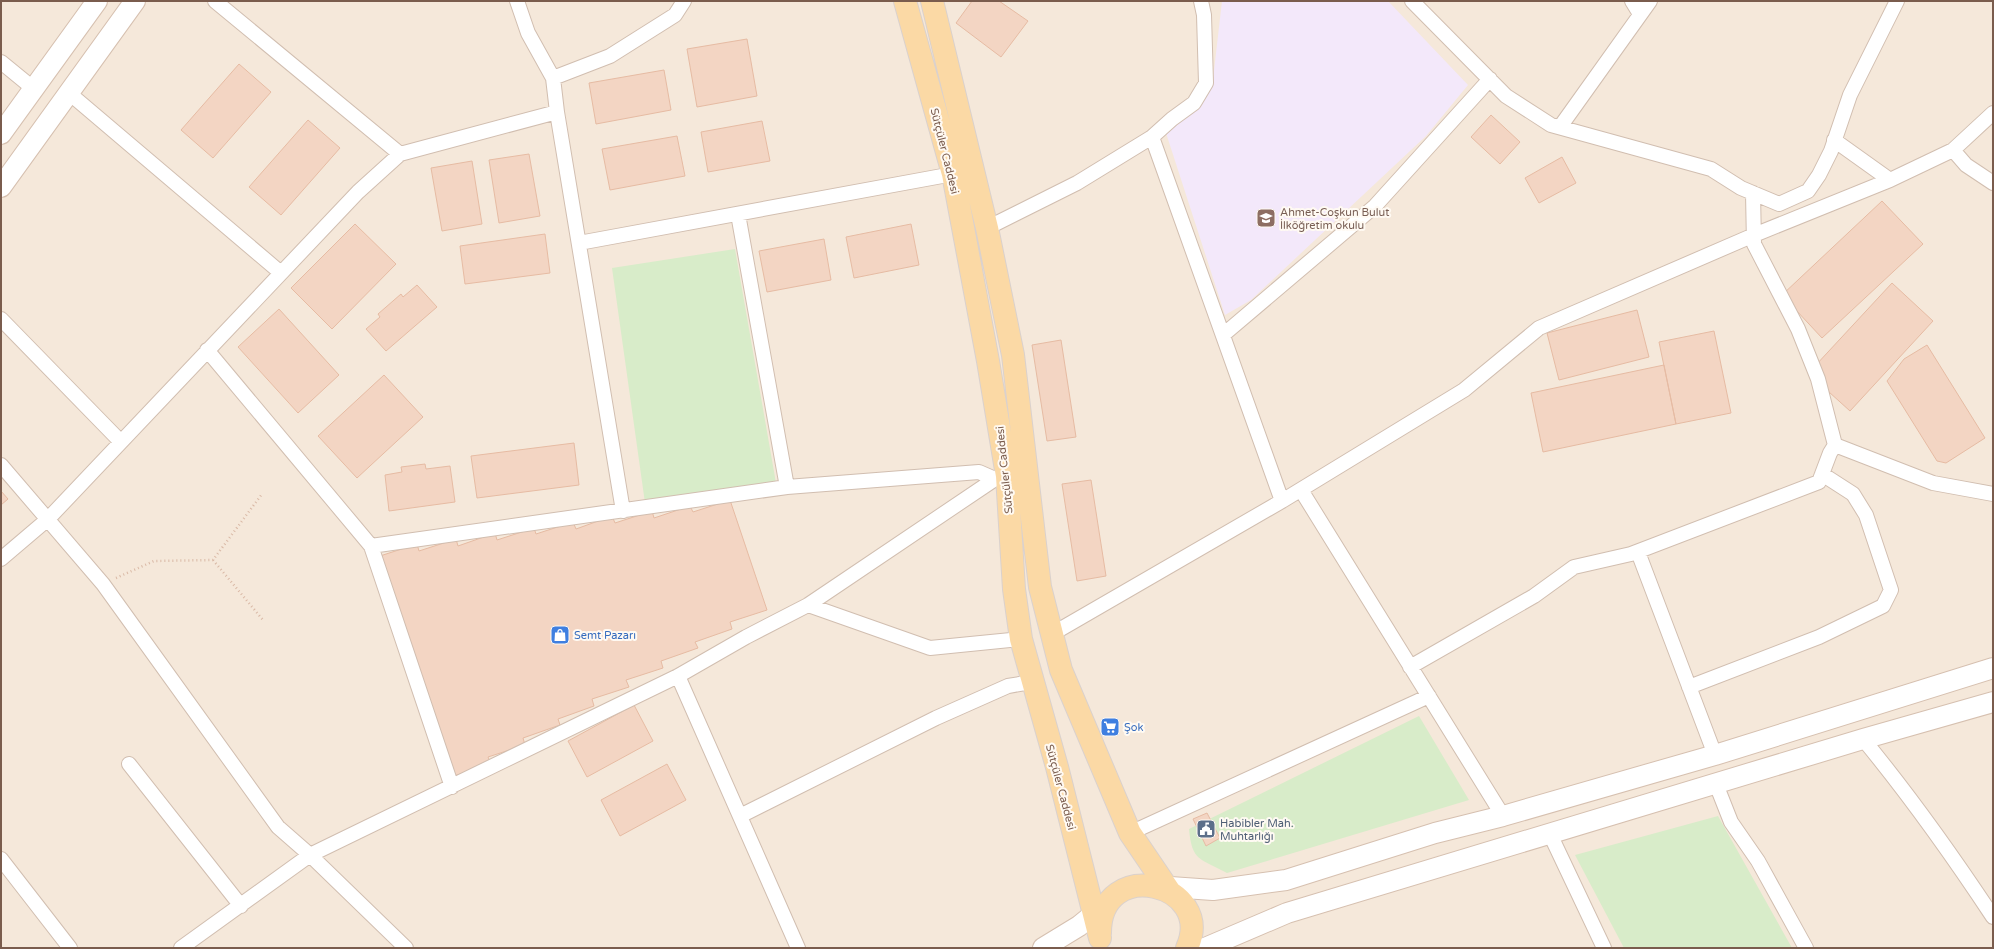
<svg xmlns="http://www.w3.org/2000/svg" width="1994" height="949" font-family="'Varela Round',sans-serif">
	<rect width="100%" height="100%" fill="#fdf6ec"/>
	<path fill="#f5e8da" d="M1,1H1993V948H1Z"/>
	<path fill="#f3e8fa" d="M1222,1H1388L1468,85L1426,136L1251,300L1225,315L1166,133L1212,88Z"/>
	<path fill="#d8ecc9" d="M735,249L776,483L645,503L612,268Z
		M1419,716L1469,800L1227,873C1200,858 1192,862 1189,829Z
		M1718,816L1792,948H1624L1575,855Z"/>
	<path fill="#f3d5c3" stroke="#e6bba3" d="M972,1H999L1028,21L1001,57L956,23Z
		M747,39L757,96L697,107L687,49Z
		M239,64L271,92L213,158L181,130Z
		M664,70L671,110L596,124L589,83Z
		M1491,115L1520,142L1500,164L1471,137Z
		M308,120L340,148L281,215L249,187Z
		M762,121L770,161L708,172L701,132Z
		M677,136L685,176L610,190L602,149Z
		M529,154L540,216L499,223L489,160Z
		M1562,157L1576,183L1539,203L1525,178Z
		M472,161L482,224L442,231L431,168Z
		M1882,201L1923,244L1822,338L1782,295Z
		M355,224L396,264L332,329L291,288Z
		M911,224L919,265L854,278L846,237Z
		M545,234L550,273L465,284L460,246Z
		M824,239L831,280L767,292L759,251Z
		M1892,283L1933,321L1850,411L1829,392L1815,366Z
		M417,285L437,307L386,351L366,329L380,317L378,314L401,294L403,297Z
		M279,309L339,375L298,413L238,347Z
		M1637,310L1649,357L1559,380L1547,333Z
		M1714,331L1731,413L1676,424L1659,342Z
		M1061,340L1076,437L1047,441L1032,345Z
		M1927,345L1985,438L1946,463L1937,461L1887,381L1904,359Z
		M1664,365L1676,424L1543,452L1531,393Z
		M384,375L423,417L357,478L318,436Z
		M574,443L579,485L477,498L471,456Z
		M425,464L426,469L450,466L455,502L389,511L385,475L402,472L401,467Z
		M1091,480L1106,576L1077,581L1062,484Z
		M1,491L8,499L1,505Z
		M730,500L767,610L730,622L732,629L695,642L698,648L661,661L663,668L626,680L629,687L592,699L594,706L558,719L560,725L523,738L525,745L488,757L491,764L454,776L380,556L417,544L419,551L456,539L458,546L495,533L497,540L534,528L536,534L573,522L576,529L612,516L615,523L652,511L654,518L690,506L693,512Z
		M634,705L653,741L587,777L568,741Z
		M667,764L686,800L620,836L601,800Z
		M1207,813L1220,838L1206,846L1193,819Z"/>
	<g fill="none" stroke-linecap="round" stroke-linejoin="round">
		<defs>
			<path id="street" d="M215,1L400,154
				M1412,1L1506,96L1551,125L1711,169L1741,188L1779,204L1808,191L1819,175L1831,151L1850,95L1897,1
				M1632,1L1640,14
				M1,62L34,89
				M553,78L610,56L675,15L684,1
				M69,93L281,273
				M557,112L623,511
				M1560,127L1650,1
				M1152,137L1282,501
				M1834,140L1890,180
				M1953,150L1966,165L1993,183
				M738,214L787,487
				M987,228L1077,183L1152,137L1172,119L1194,103L1206,83L1204,15L1201,1
				M579,243L953,174
				M1,319L121,442
				M1223,335L1375,206L1490,79
				M207,350L371,546L452,787
				M1835,445L1933,483L1993,494
				M1,465L103,584L278,827L310,855L406,948
				M1301,490L1503,816
				M371,546L787,487L979,472L995,479
				M1638,552L1715,755
				M1,559L48,519L358,192L400,154L557,112L553,78L528,33L517,1
				M808,605L930,648L1021,639
				M1052,634L1282,501L1464,390L1539,328L1754,235L1890,180L1953,150L1993,113
				M1410,667L1534,596L1574,567L1631,554L1819,482L1830,453L1835,445L1818,379L1798,329L1754,244L1753,193
				M678,676L798,948
				M1689,687L1819,637L1883,606L1891,590L1866,515L1853,494L1822,474
				M1863,739C1910,796 1952,855 1993,917
				M129,764L241,906
				M1716,784L1731,822L1758,861L1806,948
				M740,816L936,718L1008,686L1031,682
				M1130,833L1429,696
				M1550,834L1604,948
				M1,859L70,948
				M181,948L310,855L678,676L746,637L808,605L995,479L1007,476"/>
			<path id="secondary" d="M1,134L97,1
				M1,187L135,1
				M1156,886L1213,890L1286,880L1435,833L1503,816L1715,755L1993,668
				M1043,948L1079,926L1106,904
				M1205,948L1287,913L1863,739L1993,702"/>
			<path id="primary" d="M905,1L953,174L988,361L1007,476L1014,589L1021,639L1057,767L1100,938
				M932,1L987,228L1013,355L1040,587L1061,670L1130,833L1170,892
				M1100,933C1100,855 1216,883 1187,948"/>
		</defs>
		<use href="#street" stroke="#d1beb0" stroke-width="16"/>
		<use href="#secondary" stroke="#d6c0b0" stroke-width="22"/>
		<use href="#primary" stroke="#dad1cd" stroke-width="24"/>
		<path stroke="#d9b8a5" stroke-width="2.5" stroke-dasharray="1 3" stroke-linecap="butt" d="M213,560L263,620
			M116,578L154,561L213,560L262,494"/>
		<use href="#street" stroke="#fff" stroke-width="14"/>
		<use href="#secondary" stroke="#fff" stroke-width="20"/>
		<use href="#primary" stroke="#fbd9a5" stroke-width="22"/>
	</g>
	<defs>
		<symbol id="school-square" viewBox="-11 -11 22 22"><rect x="-9" y="-9" width="18" height="18" rx="4" fill="#8d6e63" stroke="#fffaf3"/><path d="M0-5L7-2L0 1L-7-2ZM-4 1L0 2.5L4 1V4Q0 6-4 4Z" fill="#fff"/></symbol>
		<symbol id="shop-square" viewBox="-11 -11 22 22"><rect x="-9" y="-9" width="18" height="18" rx="4" fill="#3f7fe0" stroke="#fffaf3"/><path d="M-5-2.5h2.3a2.7 3.5 0 0 1 5.4 0H5L5.5 6h-11ZM-1.5-2.5h3a1.5 2.3 0 0 0-3 0Z" fill="#fff"/></symbol>
		<symbol id="supermarket-square" viewBox="-11 -11 22 22"><rect x="-9" y="-9" width="18" height="18" rx="4" fill="#3f7fe0" stroke="#fffaf3"/><path d="M-6-5.5h2.5l.6 2H6L4.5 2H-2.5L-4.4-4H-6ZM-1.5 3.2a1.3 1.3 0 1 0 .1 0ZM3 3.2a1.3 1.3 0 1 0 .1 0Z" fill="#fff"/></symbol>
		<symbol id="civic-square" viewBox="-11 -11 22 22"><rect x="-9" y="-9" width="18" height="18" rx="4" fill="#5c6f8a" stroke="#fffaf3"/><path d="M-.6-6.5H3V-4.5H.6V-3L4-1V1h2V6H-6V1h2V-1L-.6-3ZM-1.2 2.5V6h2.4V2.5Z" fill="#fff"/></symbol>
	</defs>
	<g fill-rule="evenodd">
		<use href="#school-square" x="1255" y="207" width="22" height="22"/>
		<use href="#shop-square" x="549" y="624" width="22" height="22"/>
		<use href="#supermarket-square" x="1099" y="716" width="22" height="22"/>
		<use href="#civic-square" x="1195" y="818" width="22" height="22"/>
	</g>
	<g text-anchor="middle" stroke-width="4" stroke-linejoin="round" paint-order="stroke">
		<g font-size="11" fill="#7a5c4d" stroke="#fffaf3">
			<text transform="translate(945 151) rotate(76)" y="4">Sütçüler Caddesi</text>
			<text transform="translate(1004 470) rotate(-96)" y="4">Sütçüler Caddesi</text>
			<text transform="translate(1061 787) rotate(75)" y="4">Sütçüler Caddesi</text>
		</g>
		<g font-size="11" fill="#785e54" stroke="#fffaf3" text-anchor="start">
			<text x="1280" y="216">Ahmet-Coşkun Bulut<tspan x="1280" dy="13">İlköğretim okulu</tspan></text>
		</g>
		<g font-size="11" fill="#366cbe" stroke="#fffaf3" text-anchor="start">
			<text x="574" y="639">Semt Pazarı</text>
			<text x="1124" y="731">Şok</text>
		</g>
		<g font-size="11" fill="#4e5e75" stroke="#fffaf3" text-anchor="start">
			<text x="1220" y="827">Habibler Mah.<tspan x="1220" dy="13">Muhtarlığı</tspan></text>
		</g>
	</g>
	<rect width="1994" height="949" fill="none" stroke="#7a5c4d" stroke-width="4"/>
</svg>
